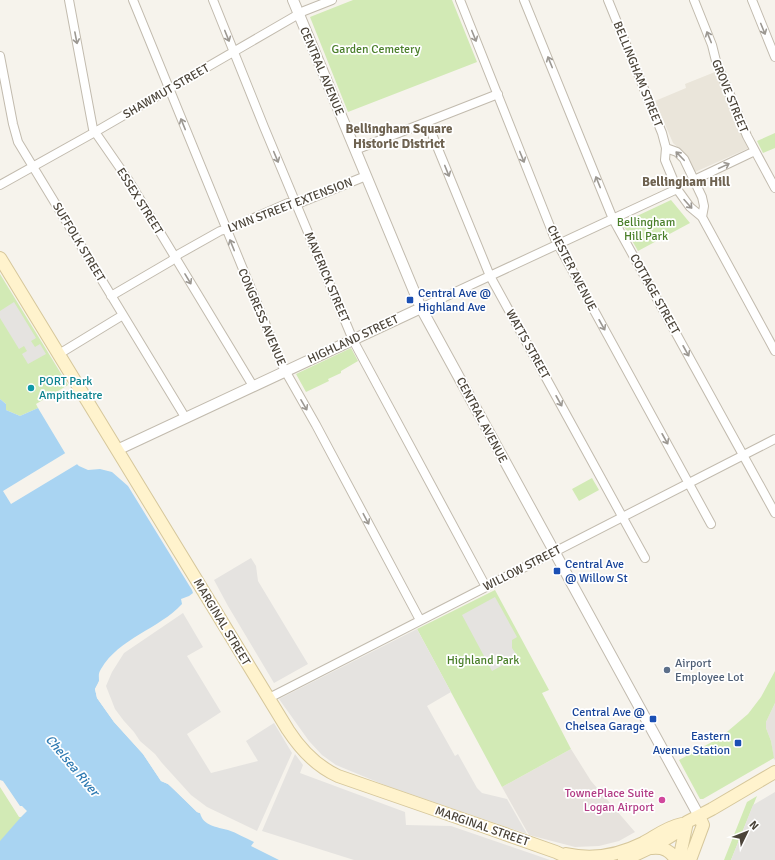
<svg xmlns="http://www.w3.org/2000/svg" width="775" height="860" font-family="Signika,sans-serif">
	<rect width="100%" height="100%" fill="#f6f3ec"/>
	<path fill="#eae5da" d="M715,72L749,148L695,172L686,155L673,143L655,101L686,88L685,84Z"/>
	<path fill="#e6e2dd" d="M775,703V759L774,760L771,741L766,728V722Z
		M571,749L591,781L635,832L619,841L599,846L575,847L529,835L502,787Z"/>
	<path fill="#d2eab5" d="M353,0H452L477,62L348,112L310,17Z
		M775,133V148L763,153L757,141Z
		M671,200L690,223L638,251L622,223Z
		M0,274L68,385L36,404L38,408L20,416L6,410V404L0,399Z
		M351,348L358,361L341,371V373L328,379L329,381L306,392L296,374Z
		M592,478L599,490L579,501L572,489Z
		M495,590L549,690L542,693L571,749L502,787L417,629Z
		M775,671V703L766,722V728L771,741L774,758L703,799H700L679,760L721,737L748,714L761,697Z
		M0,777L27,811L0,860Z
		M757,796L731,860H724L747,802Z"/>
	<path fill="#e5e3e0" d="M14,302L36,338L31,341L35,347L40,344L46,354L28,364L22,354L27,351L24,346L19,349L0,318V311Z
		M251,558L256,566L258,581L308,664L274,683L228,606L214,580Z
		M495,597L517,637L512,640V648L518,657L492,671L462,615Z
		M183,613L203,647L187,656L221,712L187,734L211,773L258,761L246,741L274,723L292,753L257,831L207,807L191,795L162,763L155,754L140,741L134,732L124,721L115,709L106,686L112,672L124,653Z
		M417,629L451,692L427,706L455,756L458,754L477,788L482,793L507,799L527,834L387,786L336,765L322,755L309,741L279,699Z
		M295,754L303,765L300,773L405,812L406,825L451,826L550,860H354L262,831Z
		M775,792V860H731L753,805Z"/>
	<path fill="#a9d4f2" d="M0,399L6,404V410L20,416L38,408L65,453L79,466L88,470L100,469L112,472L128,486L192,590L193,593L189,596L181,599L182,604C159,629 119,638 101,669C98,674 99,676 99,681C99,683 96,687 95,689L97,698L114,722L143,754L161,781L168,784L176,791L197,812L200,813C203,826 217,827 228,830C237,833 245,838 254,842L251,846L279,860H0V841L21,817L15,806L0,785Z"/>
	<path fill="#f6f3ec" d="M67,452L79,463L11,504L3,491Z
		M99,681L100,683L97,689L99,698L115,721L145,753L163,779L169,782L177,789L202,814L197,812L168,784L161,781L143,754L114,722L97,698L95,689Z
		M0,780L3,781L20,806H22L27,811L21,817H19L0,787Z"/>
	<g fill="none" stroke-linecap="round" stroke-linejoin="round">
		<defs>
			<path id="minor" d="M69,0L93,129L129,181L253,386
				M133,0L283,367L316,425L420,620
				M213,0L264,127L353,340L486,587
				M460,0L555,239L711,524
				M524,0L613,219L775,513
				M608,0L662,133L666,148L665,160L677,189L690,207L702,217L775,351
				M694,0L712,45L716,61L747,136L775,188
				M752,0L775,57
				M0,56L13,124L18,142L185,417
				M427,122L490,276L645,558
				M666,148L677,152L684,159L702,197L704,206L702,217
				M355,150L498,94
				M694,180L755,151
				M0,185L95,132L304,11L332,0
				M111,296L171,261L179,254L220,231L231,228L288,203L302,202L366,176
				M421,308L677,189
				M59,354L123,315
				M269,698L775,439"/>
			<path id="tertiary" d="M293,0L421,308L699,816
				M117,450L421,308"/>
			<path id="secondary" d="M0,258L288,730C301,750 316,766 338,776L488,828L556,852L573,860
				M652,848C663,847 670,850 676,860
				M566,854C592,860 619,855 643,843C656,836 667,827 682,824
				M624,860L658,844L674,834L687,822L712,809L775,772
				M679,860L687,822
				M690,860L703,825L699,816"/>
		</defs>
		<use href="#minor" stroke="#c2bbae" stroke-width="10"/>
		<use href="#tertiary" stroke="#c2bbae" stroke-width="12"/>
		<use href="#secondary" stroke="#d6c79b" stroke-width="14"/>
		<use href="#minor" stroke="#fff" stroke-width="8"/>
		<use href="#tertiary" stroke="#fff" stroke-width="10"/>
		<use href="#secondary" stroke="#fff3cd" stroke-width="12"/>
	</g>
	<defs><path id="oneway-shaft" d="M-6 0H5M1.5-3L5.5 0L1.5 3" fill="none" stroke-width="1.6" stroke-linecap="round" stroke-linejoin="round"/></defs>
	<g stroke="#9c9892">
		<use href="#oneway-shaft" transform="translate(763 29) rotate(68)"/>
		<use href="#oneway-shaft" transform="translate(227 36) rotate(68)"/>
		<use href="#oneway-shaft" transform="translate(474 36) rotate(68)"/>
		<use href="#oneway-shaft" transform="translate(709 37) rotate(-112)"/>
		<use href="#oneway-shaft" transform="translate(76 38) rotate(79)"/>
		<use href="#oneway-shaft" transform="translate(550 62) rotate(-112)"/>
		<use href="#oneway-shaft" transform="translate(183 124) rotate(-112)"/>
		<use href="#oneway-shaft" transform="translate(680 156) rotate(-134)"/>
		<use href="#oneway-shaft" transform="translate(276 157) rotate(67)"/>
		<use href="#oneway-shaft" transform="translate(522 157) rotate(68)"/>
		<use href="#oneway-shaft" transform="translate(724 166) rotate(-25)"/>
		<use href="#oneway-shaft" transform="translate(447 171) rotate(68)"/>
		<use href="#oneway-shaft" transform="translate(598 182) rotate(-112)"/>
		<use href="#oneway-shaft" transform="translate(688 204) rotate(48)"/>
		<use href="#oneway-shaft" transform="translate(232 245) rotate(-112)"/>
		<use href="#oneway-shaft" transform="translate(188 279) rotate(59)"/>
		<use href="#oneway-shaft" transform="translate(602 325) rotate(61)"/>
		<use href="#oneway-shaft" transform="translate(686 351) rotate(61)"/>
		<use href="#oneway-shaft" transform="translate(559 401) rotate(61)"/>
		<use href="#oneway-shaft" transform="translate(304 405) rotate(60)"/>
		<use href="#oneway-shaft" transform="translate(665 439) rotate(61)"/>
		<use href="#oneway-shaft" transform="translate(366 519) rotate(62)"/>
	</g>
	<g fill="#1a4fb4" stroke="#fff" stroke-width="1.5">
		<rect x="406" y="296" width="8" height="8" rx="2"/>
		<rect x="553" y="567" width="8" height="8" rx="2"/>
		<rect x="649" y="715" width="8" height="8" rx="2"/>
		<rect x="734" y="739" width="8" height="8" rx="2"/>
	</g>
	<circle fill="#0f9aa8" stroke="#fff" stroke-width="1.5" cx="31" cy="388" r="4"/>
	<circle fill="#5c6f8a" stroke="#fff" stroke-width="1.5" cx="667" cy="670" r="4"/>
	<circle fill="#d1479c" stroke="#fff" stroke-width="1.5" cx="662" cy="800" r="4"/>
	<g text-anchor="middle" stroke-width="3.5" stroke-linejoin="round" paint-order="stroke">
		<g font-size="12" fill="#4a7f2a" stroke="#fff">
			<text x="376" y="53">Garden Cemetery</text>
			<text x="646" y="226">Bellingham<tspan x="646" dy="14">Hill Park</tspan></text>
			<text x="483" y="664">Highland Park</text>
		</g>
		<g font-size="12" fill="#4b4439" stroke="#fff">
			<text transform="translate(322 71) rotate(67)" y="4">CENTRAL AVENUE</text>
			<text transform="translate(638 74) rotate(68)" y="4">BELLINGHAM STREET</text>
			<text transform="translate(166 91) rotate(-30)" y="4">SHAWMUT STREET</text>
			<text transform="translate(730 96) rotate(68)" y="4">GROVE STREET</text>
			<text transform="translate(140 201) rotate(58)" y="4">ESSEX STREET</text>
			<text transform="translate(290 205) rotate(-21)" y="4">LYNN STREET EXTENSION</text>
			<text transform="translate(79 242) rotate(59)" y="4">SUFFOLK STREET</text>
			<text transform="translate(572 268) rotate(63)" y="4">CHESTER AVENUE</text>
			<text transform="translate(327 277) rotate(67)" y="4">MAVERICK STREET</text>
			<text transform="translate(655 294) rotate(61)" y="4">COTTAGE STREET</text>
			<text transform="translate(262 317) rotate(67)" y="4">CONGRESS AVENUE</text>
			<text transform="translate(353 339) rotate(-25)" y="4">HIGHLAND STREET</text>
			<text transform="translate(528 344) rotate(61)" y="4">WATTS STREET</text>
			<text transform="translate(482 420) rotate(62)" y="4">CENTRAL AVENUE</text>
			<text transform="translate(522 568) rotate(-27)" y="4">WILLOW STREET</text>
			<text transform="translate(222 622) rotate(59)" y="4">MARGINAL STREET</text>
			<text transform="translate(482 826) rotate(19)" y="4">MARGINAL STREET</text>
		</g>
		<g font-size="12" fill="#164399" stroke="#fff" text-anchor="start">
			<text x="418" y="297">Central Ave @<tspan x="418" dy="14">Highland Ave</tspan></text>
			<text x="565" y="568">Central Ave<tspan x="565" dy="14">@ Willow St</tspan></text>
			<text x="645" y="716" text-anchor="end">Central Ave @<tspan x="645" dy="14">Chelsea Garage</tspan></text>
			<text x="730" y="740" text-anchor="end">Eastern<tspan x="730" dy="14">Avenue Station</tspan></text>
		</g>
		<g font-size="12" fill="#0d838f" stroke="#fff" text-anchor="start">
			<text x="39" y="385">PORT Park<tspan x="39" dy="14">Ampitheatre</tspan></text>
		</g>
		<g font-size="12" fill="#4e5e75" stroke="#fff" text-anchor="start">
			<text x="675" y="667">Airport<tspan x="675" dy="14">Employee Lot</tspan></text>
		</g>
		<g font-size="12" fill="#b23c85" stroke="#fff" text-anchor="end">
			<text x="654" y="797">TownePlace Suite<tspan x="654" dy="14">Logan Airport</tspan></text>
		</g>
		<g font-size="13" font-weight="bold" fill="#6e6250" stroke="#fff">
			<text x="399" y="133">Bellingham Square<tspan x="399" dy="15">Historic District</tspan></text>
			<text x="686" y="186">Bellingham Hill</text>
		</g>
		<g font-size="13" font-style="italic" fill="#2e7ab2" stroke="#fff">
			<text transform="translate(73 765) rotate(50)" y="5">Chelsea River</text>
		</g>
	</g>
	<g transform="translate(747 832) rotate(47)" stroke="#ffffff" stroke-width="3" paint-order="stroke">
	<path d="M0-3L7 15L0 10L-7 15Z" fill="#4b4439"/>
	<text y="-6" font-size="11" font-weight="bold" text-anchor="middle" fill="#4b4439">N</text>
	</g>
</svg>
